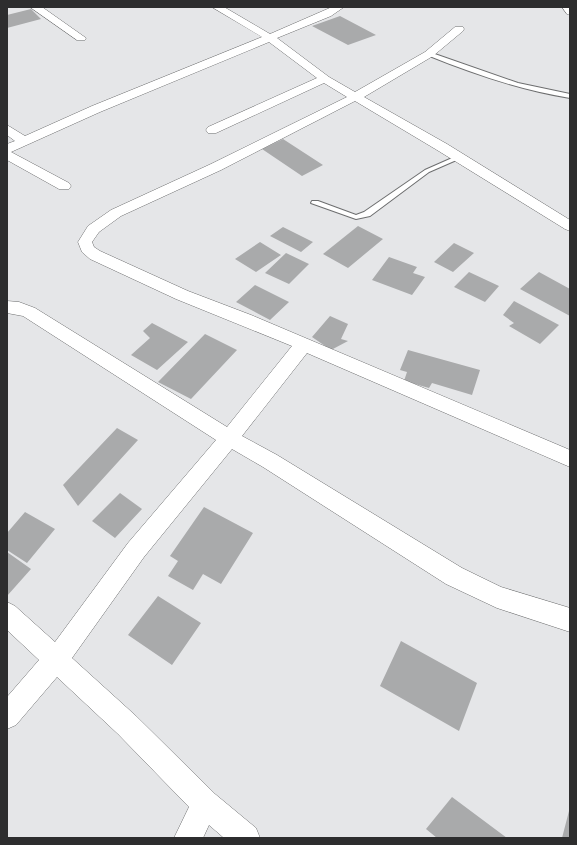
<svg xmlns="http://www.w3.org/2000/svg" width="577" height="845" font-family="'Sofia Sans Condensed',sans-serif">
	<rect width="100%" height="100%" fill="#e5e6e8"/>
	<path fill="#a9aaab" d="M31,9L41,19L7,28V15Z
		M340,16L376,35L348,45L312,26Z
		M283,139L323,165L302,176L262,149Z
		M358,226L383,239L348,268L323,254Z
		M283,227L313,242L301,252L270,236Z
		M260,242L281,255L256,272L235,259Z
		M454,243L474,253L453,272L434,262Z
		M286,253L309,264L289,284L265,273Z
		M389,257L417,267L413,273L425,277L412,295L372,280Z
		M469,272L499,286L485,302L454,287Z
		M539,272L570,289V316L520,289Z
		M255,285L289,302L270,320L236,302Z
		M514,301L559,325L540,344L509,326L514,323L503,315Z
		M330,316L348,324L341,339L348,341L331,350L312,337Z
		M152,323L188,342L157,370L131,355L150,338L143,331Z
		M205,334L237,350L191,399L158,382Z
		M408,350L480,370L472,395L432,383L429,388L404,381L407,372L400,370Z
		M117,428L138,440L78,506L63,485Z
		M120,493L142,509L115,538L92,521Z
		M204,507L253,533L221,584L203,574L193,590L168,576L178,561L170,556Z
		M25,512L55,529L27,563L7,550V533Z
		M7,552L31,569L7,596Z
		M158,596L201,623L172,665L128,635Z
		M401,641L477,683L459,731L380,686Z
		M452,797L507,838H437L426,829Z
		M569,811L570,838H562Z"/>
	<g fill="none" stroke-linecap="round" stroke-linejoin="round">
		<defs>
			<path id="lane" d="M429,52L518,83L570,94V98C520,90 474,74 427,55L426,54Z
				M459,155L462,157L461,158L429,172L370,216L356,219L311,203L312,201H318L356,215L364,212L425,170Z"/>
			<path id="street" d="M30,7H42L86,38L85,40H77Z
				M212,7H224L270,34L332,7H344L331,16L277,38L329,77L355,92L425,52L455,27H463L464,29L463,31L433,56L364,97L447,144L570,220V231L565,229L437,150L355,101L221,170L121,216L99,232L92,242L94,247L100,251L188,291L251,315L570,450V467L307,353L242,436L277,455L462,568L501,587L570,608V632L497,608L446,584L263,467L232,449L144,557L72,658L136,716L215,794L256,828L260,838H224L209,825L203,838H174L189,807L118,734L57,677L16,725L7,729V697L39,660L7,630V602L15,606L55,642L128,543L216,440L23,316L7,313V301L19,302L35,308L227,427L292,346L176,299L90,259L82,252L78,242L88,226L111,210L211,164L347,97L324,83L216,133H208L206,130L208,127L317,78L269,42L100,112L11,152L69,183L71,186L69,189H59L7,160V144L15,141L7,135V125L25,136L92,106L262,37Z
				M562,7H570V15L567,14Z"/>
		</defs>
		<use href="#lane" stroke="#6d6e6f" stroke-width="2"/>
		<use href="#street" stroke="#6d6e6f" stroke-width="1"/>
		<use href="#lane" fill="#fff" fill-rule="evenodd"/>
		<use href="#street" fill="#fff" fill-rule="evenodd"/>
	</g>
	<rect width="577" height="845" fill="none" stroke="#2d2d2e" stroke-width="16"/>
</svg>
